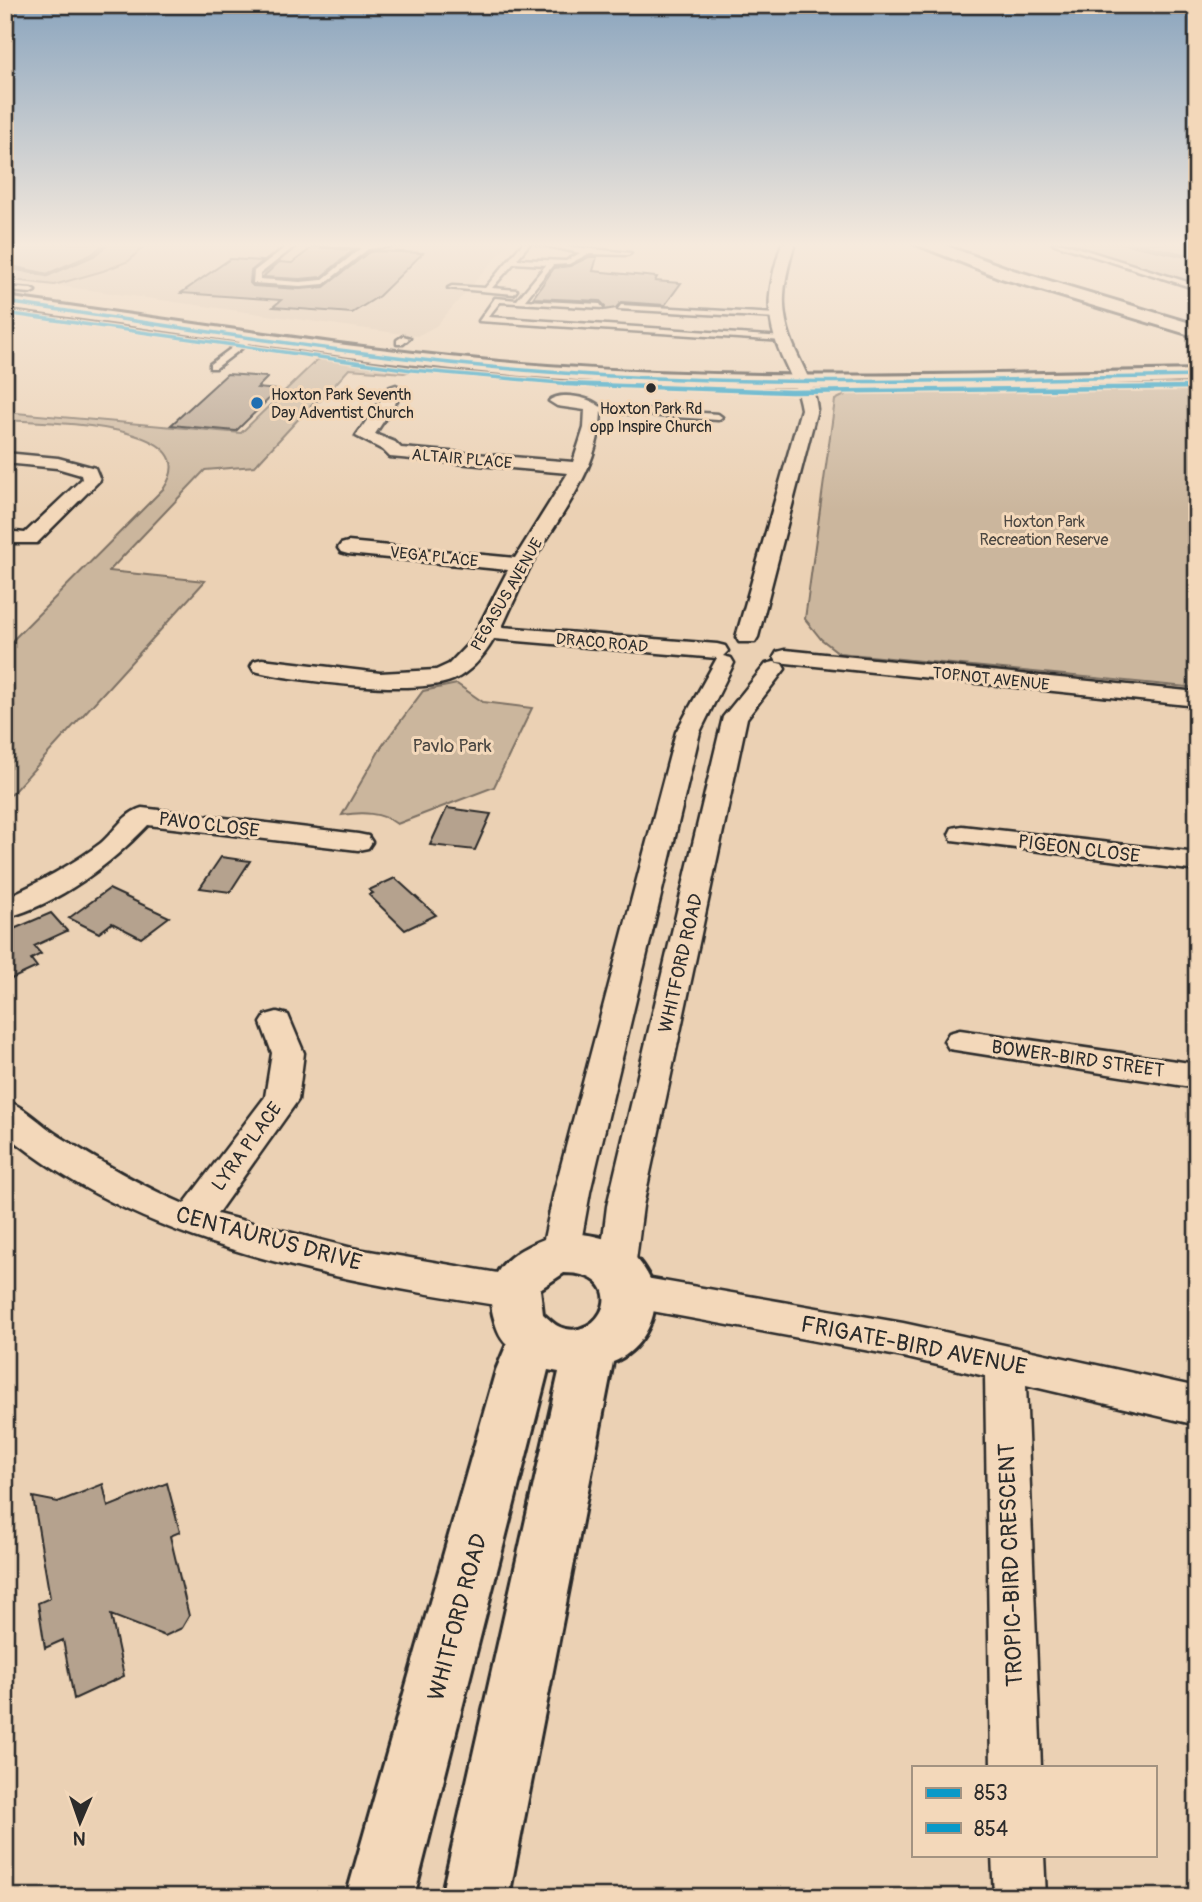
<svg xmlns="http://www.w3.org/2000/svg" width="1202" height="1902" font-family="Pangolin,sans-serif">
	<rect width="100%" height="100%" fill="#ebd1b4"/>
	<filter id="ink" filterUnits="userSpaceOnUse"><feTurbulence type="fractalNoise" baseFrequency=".0143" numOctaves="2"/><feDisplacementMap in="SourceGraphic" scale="14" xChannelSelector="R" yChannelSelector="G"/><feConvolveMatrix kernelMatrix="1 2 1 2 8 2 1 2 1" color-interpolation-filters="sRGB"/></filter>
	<g filter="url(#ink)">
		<path fill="#dbc3a9" d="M147,243H509L436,326L417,336L54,285L103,271L128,261Z"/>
		<path fill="#cbb69d" stroke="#7b7064" stroke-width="2" d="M5,243H147L129,261L103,271L54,285L5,279Z
			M1061,243H1197V284Z
			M327,357L429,368L426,372L418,371V369L402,368L414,370L404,373L349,369L320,401H315L255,466L205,470L109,571L205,581L5,801V648L164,488C209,421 40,423 5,420V412L241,433L317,360Z
			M1197,386V688L839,653L821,639L805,619L835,400L849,393Z
			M457,684L483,702L532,708L494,787L397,824C381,812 362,812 342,815L382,746L423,691Z"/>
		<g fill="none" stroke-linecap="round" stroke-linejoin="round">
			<path stroke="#71675d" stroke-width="4.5" d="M1127,243L1197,258
				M5,266L47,275L93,255L107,243"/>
		</g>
		<path fill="#b5a28e" stroke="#2b2b2b" stroke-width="2" d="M313,247L354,250L321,277L300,279L263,277L279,262L292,263Z
			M377,251L423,253L379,296L352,313L273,307L281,300L181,293L230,259L263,261L251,271L250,283L253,286L300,289L324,287L369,252Z
			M589,257H597L593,271L657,277L655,281L681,283L665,305L621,302L616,308L604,310L605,306L600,301L533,298L554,268L570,266Z
			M227,374L268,377L257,388L278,390L236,431L171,425Z
			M447,808L491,814L475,850L430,845Z
			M221,857L250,861L230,892L200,888Z
			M395,878L436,915L405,930L369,895L373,893L369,890Z
			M109,889L169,917L141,938L112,923L99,933L69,918Z
			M51,913L67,931L34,946L41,954L31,959L37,967L5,982V926L9,931Z
			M167,1483L180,1532L170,1536L189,1616L182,1628L165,1636L111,1615L124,1676L74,1699L63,1640L45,1648L38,1603L50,1598L33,1497L58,1502L103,1484L108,1507Z"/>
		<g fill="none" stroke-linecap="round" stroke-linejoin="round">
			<defs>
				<path id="service" d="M291,243H299L260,274V279L300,282L322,280L361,248L303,243H416L368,249L324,284L300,286L253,283L254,271Z
					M523,243H530L517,259L566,261L580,253L533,243L631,253L628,255L588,254L569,264L553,265L525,300L600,304L603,308L500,302L488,317L784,337L788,339L784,341L479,321L495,298L517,300L546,265L514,263L492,288L517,290L514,294L448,288L452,286L485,288Z
					M1052,243H1063L1197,285V289Z
					M5,287L31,289L35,291L31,293L5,291Z
					M621,305L777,314L781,316L777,318L618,309Z
					M248,336L255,338L216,368H210V364Z
					M403,336L410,338L403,344H397V340Z
					M593,406L718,414L722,417L718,420L590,411V407Z"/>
				<path id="minor" d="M782,243H795C781,288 778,315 799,358C807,375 815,390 817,409L758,637L755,642H739L736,637L801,409C798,390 790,374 782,357C763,314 768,287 782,243Z
					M396,385L404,390L375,434L395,442L401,448L573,462L584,428L585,410L557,406L549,401C559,391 593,397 601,408C601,468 561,513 532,563C521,584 512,606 502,627L717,644L725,646L728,651L723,656L731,658L734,663L700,732L590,1192L579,1253L573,1264L560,1268L547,1264L541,1253L554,1192L676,732L717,658L494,639C484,656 471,672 453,680C415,696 295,681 254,671L251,666L254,661L262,659L380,673L436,670L449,664L471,641L508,570L348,554L341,552L338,548L341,544L348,542L515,558L568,473L390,457L383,450L356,436L390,387Z
					M5,453L58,458L95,468L100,480L37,543H5V531L25,533L82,479L81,475L57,468L5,463Z
					M785,650L1197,692V706L777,662L774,657L777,652Z
					M774,662L782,664L785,669L747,718L643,1206L634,1276L903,1323L1197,1387V1425L1026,1385L1041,1767H991L985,1376L903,1357L630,1307L617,1302L611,1291L614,1284L605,1281L599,1270L607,1206L723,717L766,664Z
					M142,808L358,834L368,836L372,842L368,848L358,850L148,825C111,864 59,904 5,918V898C38,883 72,865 101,843C115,831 124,813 142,808Z
					M962,826L1197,853V871L952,840L949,834L952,828Z
					M277,1012L288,1015L304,1053L298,1100L217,1214L352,1248L515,1276L528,1281L534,1292L528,1303L515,1308C342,1281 143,1249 5,1133V1100C25,1107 41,1125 59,1136C99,1161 141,1186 184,1204L265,1097L272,1053L261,1023L266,1015Z
					M960,1030L1197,1064V1088L949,1049L944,1041L949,1033Z
					M992,1855H1044L1046,1897H994Z"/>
				<path id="tertiary" d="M560,1233C585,1233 619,1237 636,1258C643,1265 653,1282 654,1291C659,1320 639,1352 613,1362L509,1897H441L559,1372L548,1370L414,1897H346L496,1370L507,1344C499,1337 496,1326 493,1315C481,1265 520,1247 560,1233ZM564,1273C634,1273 600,1344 560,1327C554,1325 548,1318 543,1314L540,1289Z"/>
				<path id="primary" d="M5,297C186,322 366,352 548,366C764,382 981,374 1197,370V382C981,387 764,394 548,378C366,364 186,333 5,308Z"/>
				<path id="motorway" d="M913,243H938L1013,270L1197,325V337L1001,278Z"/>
			</defs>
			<use href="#service" stroke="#2b2b2b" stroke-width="5"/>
			<use href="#minor" stroke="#2b2b2b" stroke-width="5"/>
			<use href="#tertiary" stroke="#2b2b2b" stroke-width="6"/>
			<use href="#primary" stroke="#2b2b2b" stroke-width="6"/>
			<use href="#motorway" stroke="#2b2b2b" stroke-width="6"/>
			<use href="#service" fill="#f3d8ba" fill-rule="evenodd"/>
			<use href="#minor" fill="#f3d8ba" fill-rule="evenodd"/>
			<use href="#tertiary" fill="#f3d8ba" fill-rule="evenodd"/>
			<use href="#primary" fill="#f3d8ba" fill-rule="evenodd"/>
			<use href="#motorway" fill="#f3d8ba" fill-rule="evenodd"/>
			<defs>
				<path id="bus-1" d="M5,302C185,328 366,358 548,372C764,388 981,380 1197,376"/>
				<path id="bus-2-far1" d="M5,313L412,370L595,386"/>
				<path id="bus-2" d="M565,384L791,392L1197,387"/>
			</defs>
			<use href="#bus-1" stroke="#f3d8ba" stroke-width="6"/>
			<use href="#bus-2-far1" stroke="#f3d8ba" stroke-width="6"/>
			<use href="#bus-2" stroke="#f3d8ba" stroke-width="8"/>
			<use href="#bus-1" stroke="#0999c8" stroke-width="3.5"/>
			<use href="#bus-2-far1" stroke="#0999c8" stroke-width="3.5"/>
			<use href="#bus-2" stroke="#0999c8" stroke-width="4.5"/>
		</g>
	</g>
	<linearGradient id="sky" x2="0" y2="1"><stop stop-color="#8ba5be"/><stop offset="0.48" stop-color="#f6eadd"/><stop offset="1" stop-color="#f6eadd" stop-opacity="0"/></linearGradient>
	<rect width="1202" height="510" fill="url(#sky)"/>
	<circle fill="#2b2b2b" stroke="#f3d8ba" stroke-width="2.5" cx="651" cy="388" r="6"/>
	<circle fill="#1f6fb2" stroke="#f3d8ba" stroke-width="2.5" cx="257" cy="403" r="7"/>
	<g text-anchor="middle" stroke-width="6" stroke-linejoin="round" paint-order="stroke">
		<g font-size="16" fill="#2b2b2b" stroke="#f3d8ba" text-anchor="start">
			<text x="271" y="400">Hoxton Park Seventh<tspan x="271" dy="18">Day Adventist Church</tspan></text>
		</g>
		<g font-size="16" fill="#2b2b2b" stroke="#f3d8ba">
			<text x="651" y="414">Hoxton Park Rd<tspan x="651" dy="18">opp Inspire Church</tspan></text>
		</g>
		<g font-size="16" fill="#2b2b2b" stroke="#f3d8ba">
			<text transform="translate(462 458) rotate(5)" y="6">ALTAIR PLACE</text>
			<text transform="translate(434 556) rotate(6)" y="6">VEGA PLACE</text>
			<text transform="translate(506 594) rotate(-60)" y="6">PEGASUS AVENUE</text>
			<text transform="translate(602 642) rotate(5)" y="6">DRACO ROAD</text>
			<text transform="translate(991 678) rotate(6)" y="6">TOPNOT AVENUE</text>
		</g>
		<g font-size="16" fill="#4b4742" stroke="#f3d8ba">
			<text x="1044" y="527">Hoxton Park<tspan x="1044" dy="18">Recreation Reserve</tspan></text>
		</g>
		<g font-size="19" fill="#4b4742" stroke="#f3d8ba">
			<text x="452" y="752">Pavlo Park</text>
		</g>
		<g font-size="19" fill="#2b2b2b" stroke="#f3d8ba">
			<text transform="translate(209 824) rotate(7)" y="7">PAVO CLOSE</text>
			<text transform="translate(1079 848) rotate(7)" y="7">PIGEON CLOSE</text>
			<text transform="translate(680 963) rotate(-77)" y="7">WHITFORD ROAD</text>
			<text transform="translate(1078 1058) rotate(8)" y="7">BOWER-BIRD STREET</text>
			<text transform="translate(246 1146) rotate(-54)" y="7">LYRA PLACE</text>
		</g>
		<g font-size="23" fill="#2b2b2b" stroke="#f3d8ba">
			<text transform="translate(269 1238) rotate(15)" y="8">CENTAURUS DRIVE</text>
			<text transform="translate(914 1345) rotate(11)" y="8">FRIGATE-BIRD AVENUE</text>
			<text transform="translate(1010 1565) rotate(-92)" y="8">TROPIC-BIRD CRESCENT</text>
			<text transform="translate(457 1617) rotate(-75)" y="8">WHITFORD ROAD</text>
		</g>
	</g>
	<rect width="1202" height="1902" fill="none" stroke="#f3d8ba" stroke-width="28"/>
	<rect x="14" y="14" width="1174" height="1874" fill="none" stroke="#2b2b2b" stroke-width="2.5" filter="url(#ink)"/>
	<rect x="912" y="1766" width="245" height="91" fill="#f3d8ba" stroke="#a39381" stroke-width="2"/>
	<rect x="926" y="1788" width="35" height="10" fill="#0999c8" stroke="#a39381" stroke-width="2"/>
	<text x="974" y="1800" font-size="21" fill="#2b2b2b">853</text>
	<rect x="926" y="1823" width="35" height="10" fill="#0999c8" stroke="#a39381" stroke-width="2"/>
	<text x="974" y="1836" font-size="21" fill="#2b2b2b">854</text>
	<g transform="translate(80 1822) rotate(182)" stroke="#f3d8ba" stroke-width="5" paint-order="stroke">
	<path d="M0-5L12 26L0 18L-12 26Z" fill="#2b2b2b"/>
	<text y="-10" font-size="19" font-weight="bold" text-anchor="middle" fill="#2b2b2b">N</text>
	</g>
</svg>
